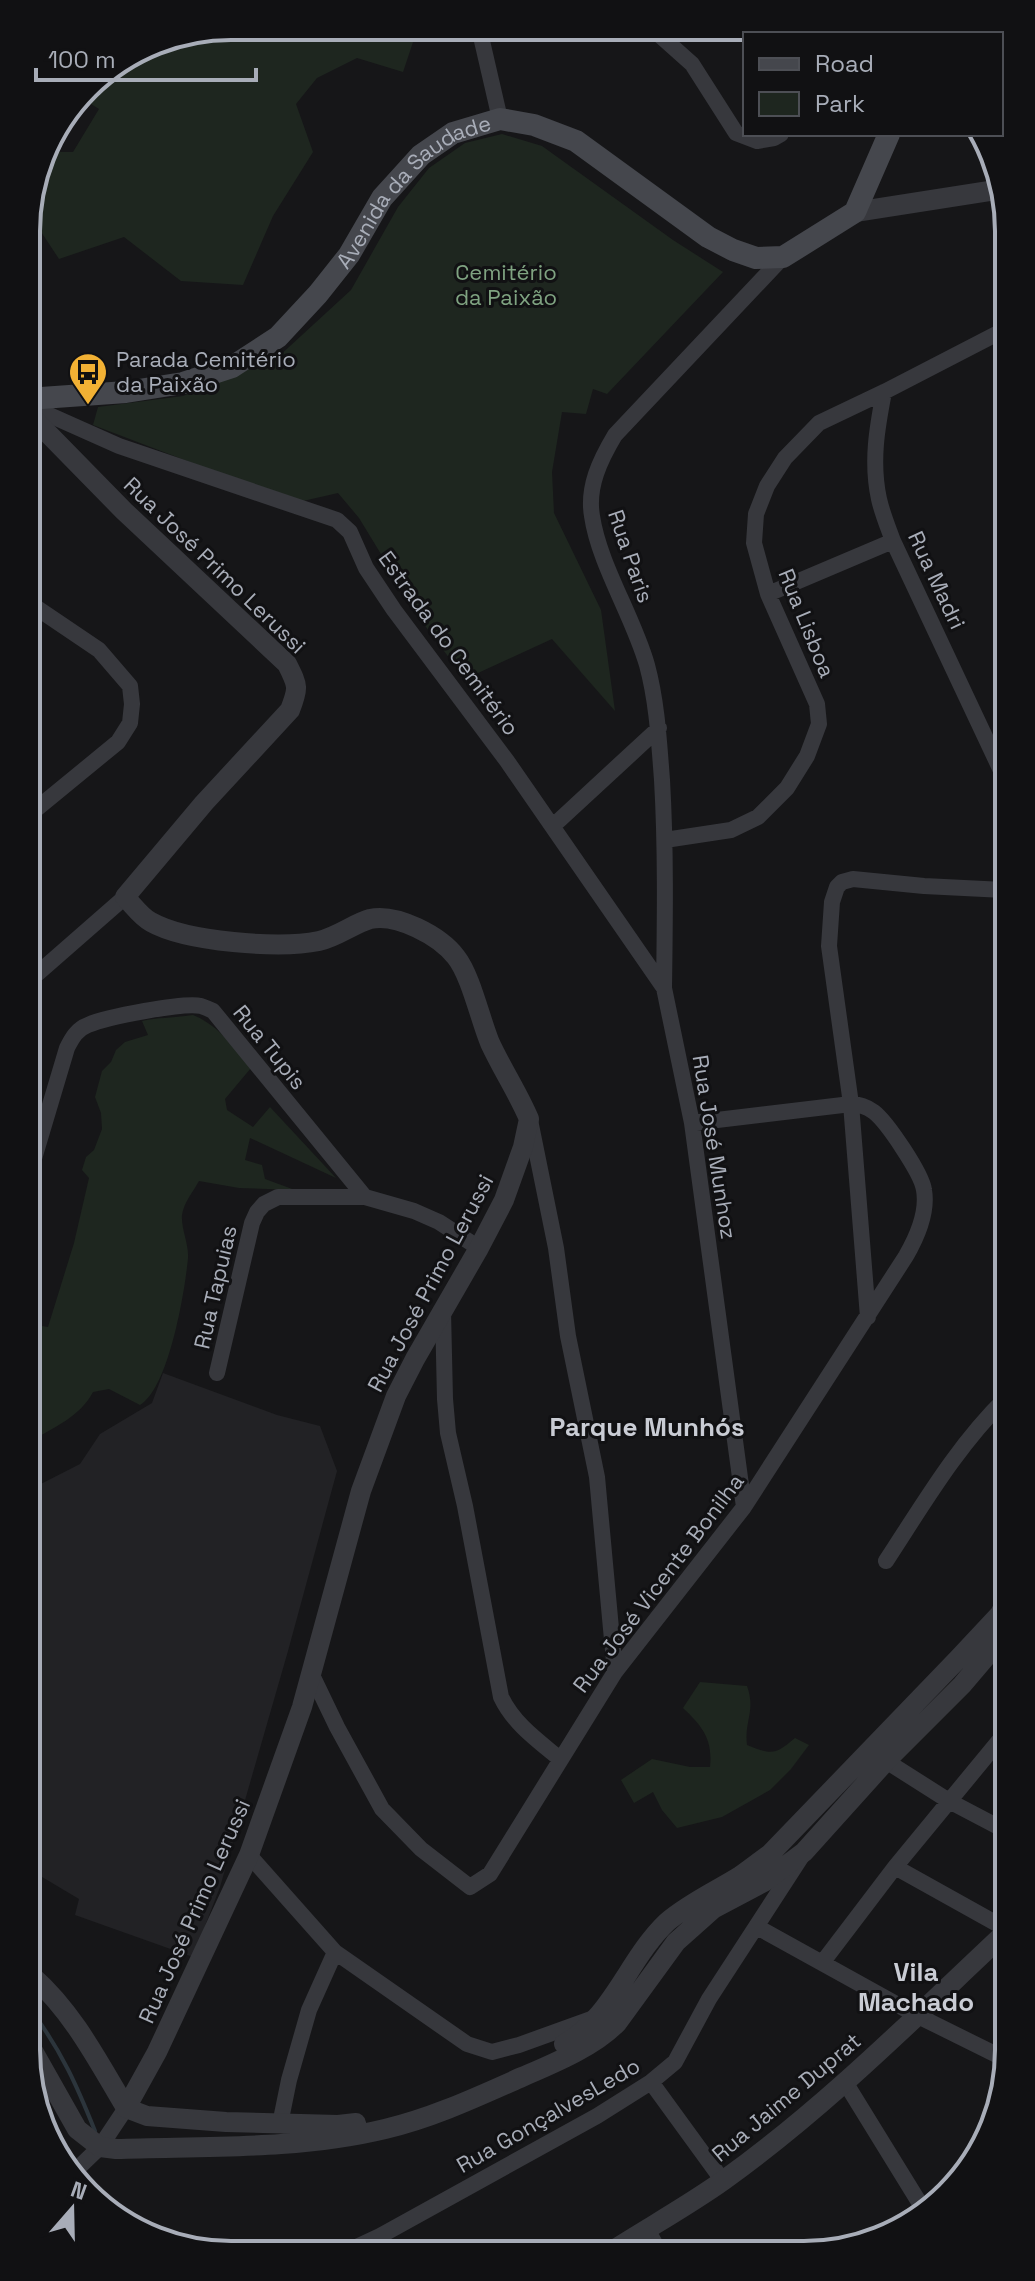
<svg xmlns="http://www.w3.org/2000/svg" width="1035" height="2281" font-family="'Space Grotesk',sans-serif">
	<rect width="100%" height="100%" fill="#161618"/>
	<path fill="#222225" d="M163,1373L277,1415L320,1426L337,1471L288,1651L220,1887L193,1957L75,1915L79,1899L32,1871L31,1489L80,1464L100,1434L152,1403Z"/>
	<path fill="#1e261f" d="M231,26L406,27L413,42L403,72L357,58L317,78L296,104L313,152L273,216L243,285L181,281L124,237L59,259L28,212L44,152H73L99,109L80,97L95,77L153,41Z
		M502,134L542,146L673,240L723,272L607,394L593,389L586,414L562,412L552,472L554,513L601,610L615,711L552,639L465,679L423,623L359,518L338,493L303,501L195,464L93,425L98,407L183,396L277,358L351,290L398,207L429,168L465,143Z
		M193,1015C218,1025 234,1047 251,1068L225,1099L227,1110L253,1127L270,1107L336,1178L250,1138L245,1160L262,1165L265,1179L295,1190L239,1188L199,1181C193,1192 184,1202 182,1215C181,1229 189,1244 188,1258C185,1291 169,1388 140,1405L109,1389L93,1392C80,1417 54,1427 31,1441L30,1324L48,1327L74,1243L89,1178L82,1170L86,1157L94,1150L102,1129L101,1113L95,1097L102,1071L111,1062L116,1050L125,1042L148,1035L142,1021C160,1017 176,1018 193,1015Z
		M700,1682L747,1686C756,1711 744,1721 747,1745C772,1755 775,1755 795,1738L809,1745L791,1769L770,1790L722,1817L677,1828L662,1810L653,1792L634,1803L621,1780L652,1759L690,1767H710C713,1739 702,1726 683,1708Z"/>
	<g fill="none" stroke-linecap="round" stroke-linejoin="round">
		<path stroke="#2c353c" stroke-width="4" d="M33,2013C62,2052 77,2086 95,2131"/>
		<path stroke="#37383d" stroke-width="16" d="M479,28L500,119
			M649,29L655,31L692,64L736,133L757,141L774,138L781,134
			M821,34L822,30
			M884,392C877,428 871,462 879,499C882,513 888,527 893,541L1004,777
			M27,405L119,446L337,520L350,532L366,568L394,610L507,761L664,988L692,1123L744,1507
			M768,594L893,541
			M28,602L99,650L130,686L132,704L130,723L118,742L29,815
			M553,826L659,728
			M665,840L731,830L758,817L787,788L807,756L819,724L817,704L768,594L754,543L756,514L767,486L785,458L819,423L884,392L1002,331
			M29,981L125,897
			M664,988C665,918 666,849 662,780C659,741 657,702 647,665C633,616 599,564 592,516C587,487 600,460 615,435L783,257
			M530,1120L556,1248L568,1336L597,1477L615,1672
			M30,1172L67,1048C72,1038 77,1029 88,1025C106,1017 184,1002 201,1006C204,1007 211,1010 213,1011L365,1197
			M443,1311L445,1399L448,1433L465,1506L501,1697C514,1724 537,1740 560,1759
			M868,1317L851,1104L829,946L832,902L837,887L842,882L853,879L924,886L1004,890
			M217,1373L252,1223L257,1212L264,1204L278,1197H365L414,1211L439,1222L479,1248
			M886,1561C924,1503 957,1446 1006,1398
			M311,1673L337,1727L382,1809L421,1849L470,1887L490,1874L615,1672L744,1507L906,1256C917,1237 928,1213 924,1190C922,1174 887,1122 874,1112C866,1106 860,1105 851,1104L692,1123
			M886,1761L949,1801L1008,1832
			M249,1855L335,1952L467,2044L492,2052L519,2045L591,2019
			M895,1867L1008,1930
			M757,1927L916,2015L1009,2061
			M822,1963L895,1867L1007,1731
			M651,2082L723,2181
			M845,2082L922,2207
			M280,2124L289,2080L309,2010L335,1952
			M75,2171L100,2147L126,2108
			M647,2229L658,2249
			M350,2250L380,2236L597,2116L651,2082L675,2062L709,1999L802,1856"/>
		<path stroke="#37383d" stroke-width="20" d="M855,212L1002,189
			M27,412L124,511L287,664C298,686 299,687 290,710L204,803L125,897C133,905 141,917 151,922C186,942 280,949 319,941C337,937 355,923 370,919C397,913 440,936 456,957C471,976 480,1019 490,1043C502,1069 518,1093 529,1119L523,1147L504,1200L479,1248L415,1359L396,1396L361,1491L302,1707L249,1855L157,2052L126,2108
			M33,1977C73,2012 99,2063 126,2108
			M564,2044C613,2017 628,1959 667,1922C689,1903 716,1891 740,1876C750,1869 760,1861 770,1854L958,1659L1000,1614L1007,1600
			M33,2051L77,2129L100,2147L116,2149C205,2146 298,2150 385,2129C432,2118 477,2097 522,2077C552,2064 594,2047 617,2023L676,1942L713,1909L764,1882L804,1852L886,1761L962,1685L1007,1632
			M126,2108L147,2116L226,2122L338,2125L356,2123
			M615,2249C651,2226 689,2205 724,2180C826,2107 916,2016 1008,1930"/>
		<path stroke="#45474d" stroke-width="22" id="s1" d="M27,399L126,392L183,383L232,367L278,337L318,294L349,255L382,198L421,155L453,133L500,119L534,125L576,141L708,237L733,250L756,258L783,257L855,212L889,134"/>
	</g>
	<defs>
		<symbol id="bus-pin" viewBox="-11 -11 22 30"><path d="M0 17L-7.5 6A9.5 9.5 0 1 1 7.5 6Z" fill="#f2b134" stroke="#111113"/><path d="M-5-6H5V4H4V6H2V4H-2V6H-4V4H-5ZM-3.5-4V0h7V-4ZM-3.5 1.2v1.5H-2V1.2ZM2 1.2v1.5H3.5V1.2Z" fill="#111"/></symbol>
	</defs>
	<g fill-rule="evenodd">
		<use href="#bus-pin" x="66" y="350" width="44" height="60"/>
	</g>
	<g text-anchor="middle" stroke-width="6" stroke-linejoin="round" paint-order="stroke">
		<g font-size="22" fill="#a8adb8" stroke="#111113">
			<text dy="8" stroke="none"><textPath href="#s1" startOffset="466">Avenida da Saudade</textPath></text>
			<text transform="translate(631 556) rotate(71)" y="8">Rua Paris</text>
			<text transform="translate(215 565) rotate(44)" y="8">Rua José Primo Lerussi</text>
			<text transform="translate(937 580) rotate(65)" y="8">Rua Madri</text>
			<text transform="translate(807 623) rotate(68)" y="8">Rua Lisboa</text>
			<text transform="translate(449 643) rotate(54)" y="8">Estrada do Cemitério</text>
			<text transform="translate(270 1047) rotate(51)" y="8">Rua Tupis</text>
			<text transform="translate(715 1147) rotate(81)" y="8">Rua José Munhoz</text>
			<text transform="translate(430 1283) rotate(-62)" y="8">Rua José Primo Lerussi</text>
			<text transform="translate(215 1287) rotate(-77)" y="8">Rua Tapuias</text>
			<text transform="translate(658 1583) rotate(-53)" y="8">Rua José Vicente Bonilha</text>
			<text transform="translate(194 1911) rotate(-66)" y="8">Rua José Primo Lerussi</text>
			<text transform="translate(786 2097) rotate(-40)" y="8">Rua Jaime Duprat</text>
			<text transform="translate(548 2115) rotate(-30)" y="8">Rua GonçalvesLedo</text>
		</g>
		<g font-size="22" fill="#7fa381" stroke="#111113">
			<text x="506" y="280">Cemitério<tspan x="506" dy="25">da Paixão</tspan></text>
		</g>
		<g font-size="22" fill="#a8adb8" stroke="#111113" text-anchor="start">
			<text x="116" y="367">Parada Cemitério<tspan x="116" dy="25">da Paixão</tspan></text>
		</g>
		<g font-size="26" font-weight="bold" fill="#c9ccd4" stroke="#111113">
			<text x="647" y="1436">Parque Munhós</text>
			<text x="916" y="1981">Vila<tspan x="916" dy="30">Machado</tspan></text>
		</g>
	</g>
	<path d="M0 0H1035V2281H0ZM231 40H804A191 191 0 0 1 995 231V2050A191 191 0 0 1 804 2241H231A191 191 0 0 1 40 2050V231A191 191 0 0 1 231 40Z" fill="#111113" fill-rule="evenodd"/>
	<path fill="none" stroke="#a8adb8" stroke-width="4" d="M231 40H804A191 191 0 0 1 995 231V2050A191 191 0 0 1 804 2241H231A191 191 0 0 1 40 2050V231A191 191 0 0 1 231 40Z"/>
	<rect x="743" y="32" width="260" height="104" fill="#111113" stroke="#4d4f55" stroke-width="2"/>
	<rect x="759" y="58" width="40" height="12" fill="#45474d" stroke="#4d4f55" stroke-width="2"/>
	<text x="815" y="72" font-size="24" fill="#a8adb8">Road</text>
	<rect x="759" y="92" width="40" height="24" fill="#1e261f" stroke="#4d4f55" stroke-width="2"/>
	<text x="815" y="112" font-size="24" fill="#a8adb8">Park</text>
	<g transform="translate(72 2209) rotate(20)" stroke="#111113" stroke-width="6" paint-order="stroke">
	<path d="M0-6L14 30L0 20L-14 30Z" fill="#a8adb8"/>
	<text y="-12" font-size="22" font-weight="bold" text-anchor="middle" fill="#a8adb8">N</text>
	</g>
	<path d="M36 68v12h220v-12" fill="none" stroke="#a8adb8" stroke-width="4"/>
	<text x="48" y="68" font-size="24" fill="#a8adb8" stroke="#111113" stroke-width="6" paint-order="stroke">100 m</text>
</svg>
